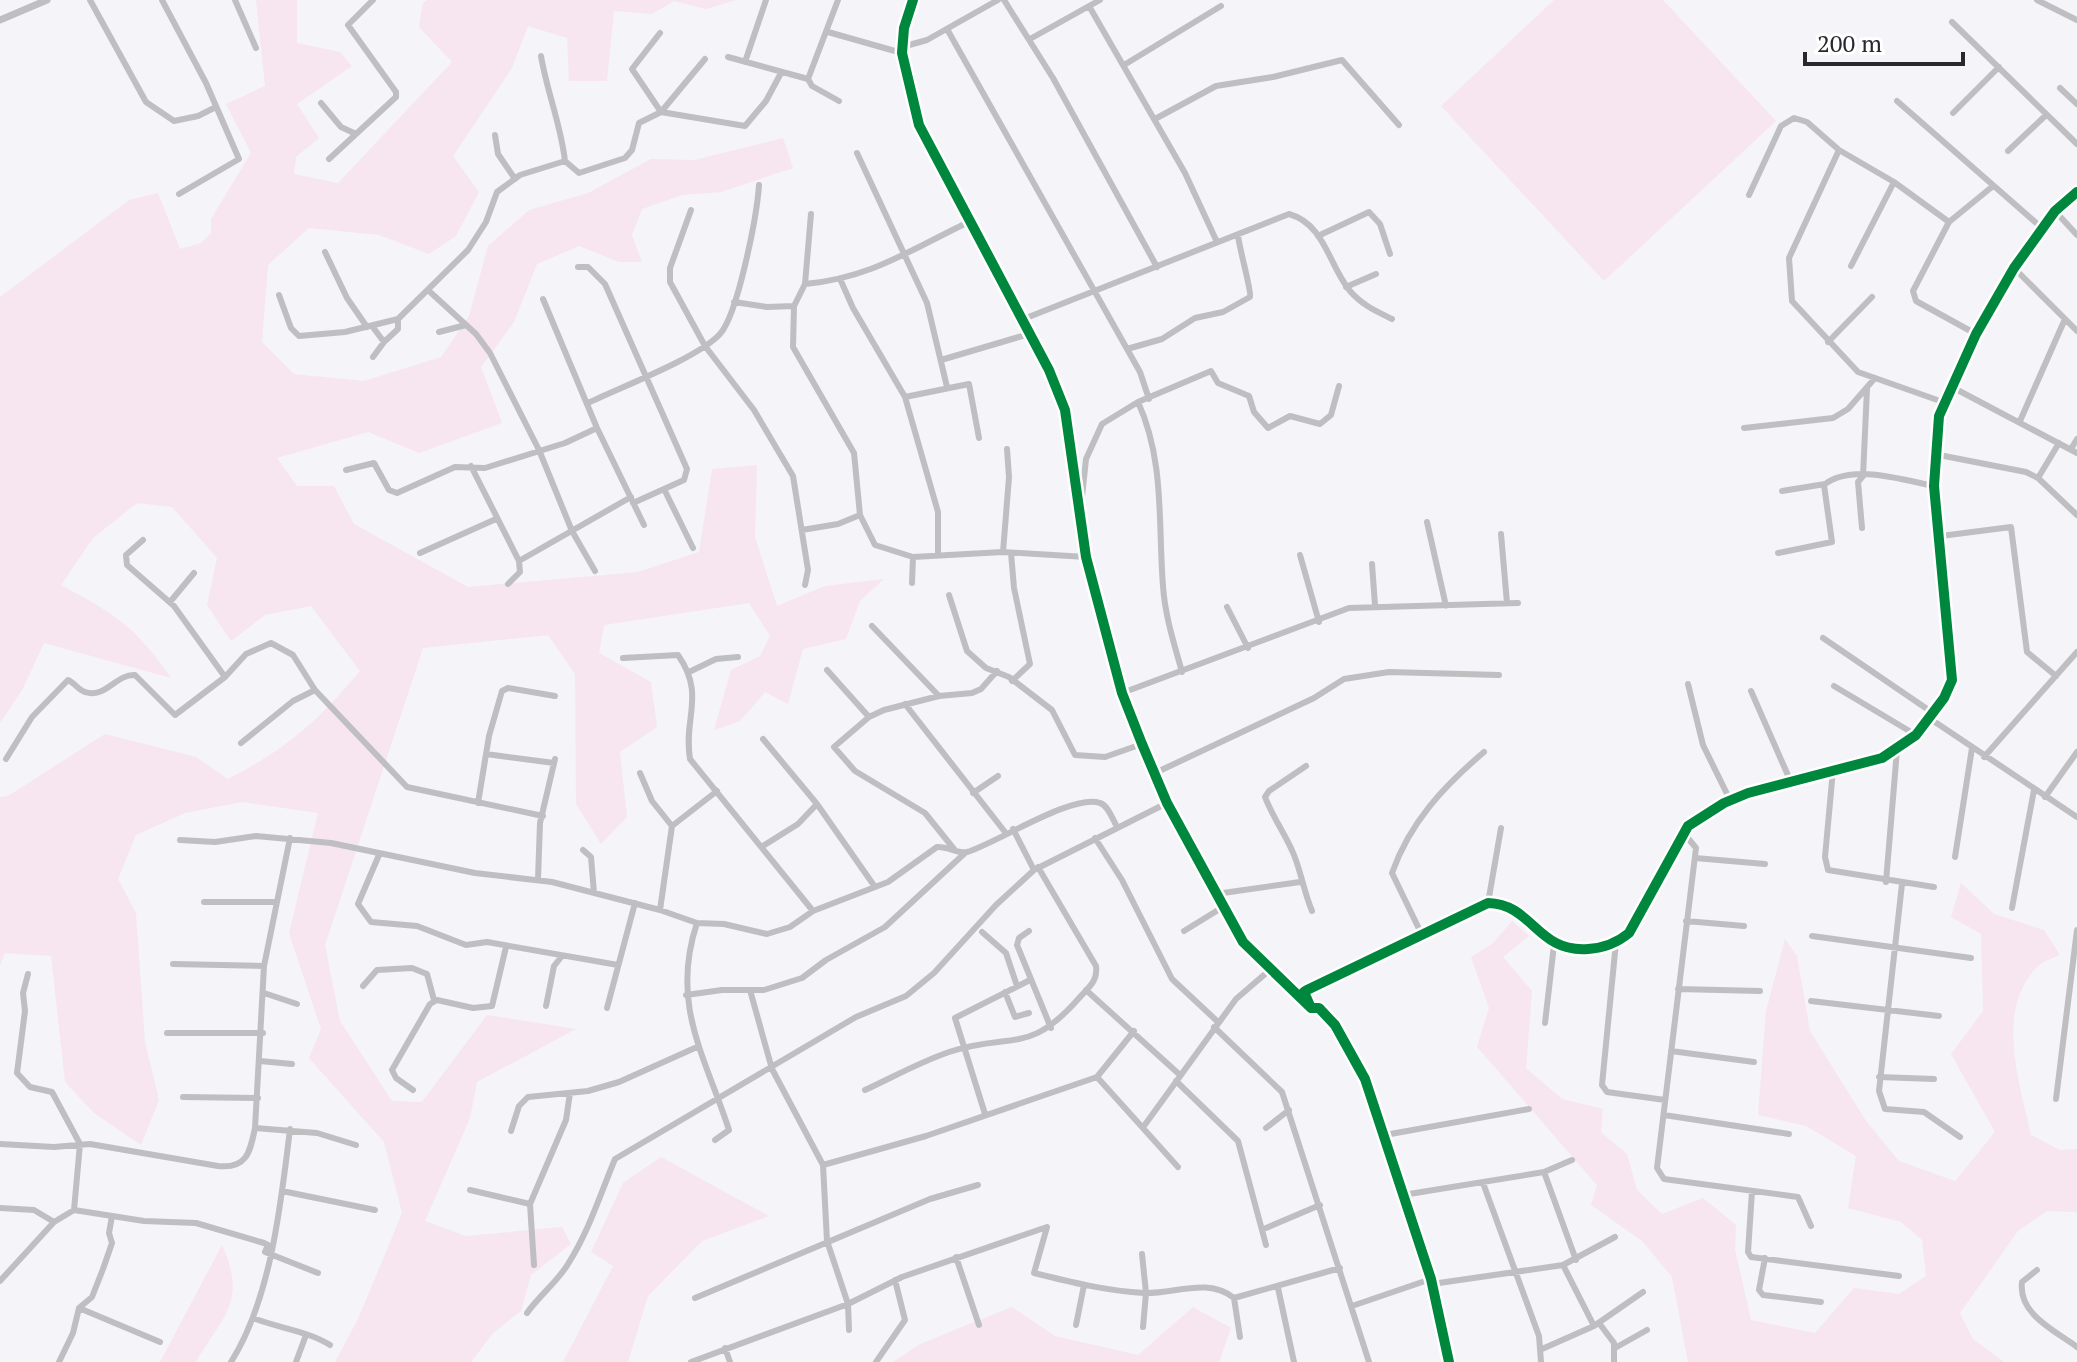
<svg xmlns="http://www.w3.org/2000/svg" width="2077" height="1362" font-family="'PT Serif',serif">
	<rect width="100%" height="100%" fill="#f4f4f9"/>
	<path fill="#f7e6ef" d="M256,0H297V43L340,52L352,66L297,104L319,138L296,157L294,174L338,183L452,62L419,27L423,3L427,0H736L706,9L674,1L652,14L614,11L607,81H569L567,38L528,26L512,68L453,156L479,192L456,236L429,254L379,235L309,228L268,265L262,342L294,374L364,381L441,357L469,316L488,246L529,210L588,193L651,159L694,160L783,138L793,168L721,192L682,195L642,209L632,235L642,262H619L579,246L537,264L514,322L481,367L502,423L419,453L368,432L277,458L297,486H334L354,524L468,587L638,572L699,552L712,469L757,465L755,537L777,606L825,586L884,579L860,601L846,639L803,649L788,704L765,692L740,721L714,730L731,670L760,656L770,636L749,603L604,625L599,653L651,682L657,727L620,752L627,817L601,844L576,804L575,674L548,635L423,648L325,945L340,1021L392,1101L422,1102L487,1015L576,1029L477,1082L470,1118L425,1221L466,1236L562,1227L571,1244L531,1275L521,1311L493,1333L471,1362H335L358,1319L402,1213L384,1142L309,1058L321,1029L289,933L318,813L242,802L185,813L136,835L118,879L136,913L145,1042L159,1100L141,1145L94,1113L65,1082L51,956L5,953L0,965V797L8,796L105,734L196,757L228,779C288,748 317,722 360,671L311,606L265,615L231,641L207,605L217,558L172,507L137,503L93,538L61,585C115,614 136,627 171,678L44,643L22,690L0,723V297L129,200L158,193L180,249L201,243L211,233V219L251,153L226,104L265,86Z
		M1554,0H1663L1776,121L1604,281L1441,106Z
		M1961,883L1994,914L2044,930L2060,955C2054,958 2043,961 2038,966C1994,1009 2020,1084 2031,1135L2060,1150L2077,1149V1212L2047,1211L2018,1231L1960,1313L1973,1339L2004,1362H1688L1672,1277L1642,1241L1591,1205L1597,1185L1477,1047L1489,1008L1471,957L1492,944L1512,921L1529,936L1503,957L1532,991L1526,1068L1562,1099L1603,1109L1601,1132L1627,1154L1637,1190L1662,1214L1703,1198L1736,1225L1735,1249L1751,1320L1815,1333L1854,1288L1899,1294L1926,1276L1922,1240L1901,1222L1848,1208L1856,1156L1806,1126L1758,1115L1766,1011L1785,939L1797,956L1810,1031L1866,1121L1899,1161L1955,1181L1995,1132L1951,1054L1983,1011L1981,934L1951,917Z
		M661,1157L769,1216L702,1241L648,1296L628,1362H563L613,1266L591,1252L623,1183Z
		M222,1245C248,1303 222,1316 196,1362H160Z
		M1012,1307L1055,1336L1138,1355L1193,1307L1231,1328L1219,1362H893L920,1344Z"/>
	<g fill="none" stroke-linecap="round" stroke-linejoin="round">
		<path stroke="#bfbec0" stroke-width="6" d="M90,0L146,102L174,121L198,116L216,107
			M162,0L206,83L239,159L179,194
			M235,0L256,48
			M1004,0L1053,78L1157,267
			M2037,0L2077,20
			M1089,6L1185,173L1217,242
			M1952,22L2077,144
			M947,29L1140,372L1149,399
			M828,32L902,53
			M660,33L632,69L661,112L745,126L766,101L781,73
			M1030,39L1100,0
			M902,47L927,40L998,0
			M541,56C547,92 561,125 565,161L579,173L625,158L632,150L639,123L661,112L705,59
			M728,57L808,79L812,86L839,101
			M745,62L766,0
			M1124,65L1221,6
			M808,79L838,0
			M2060,88L2077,104
			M1897,101L2042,228
			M321,103L341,127L356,134
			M1953,113L1999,67
			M1155,119L1216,86L1273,77L1342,60L1399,125
			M495,135L498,154L515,179
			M1839,150L1789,258L1792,301L1858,372L1943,402
			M2008,151L2045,116
			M857,153L927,303L947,387
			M329,159L396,97V92L348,25L373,0
			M1749,195L1781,126L1794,118L1807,122L1839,150L1894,182L1949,222
			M691,210L670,268V282L705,346L754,410L793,476L808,570L805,585
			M2055,211L2077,235
			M811,214L805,284L794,306L793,347L854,453L860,515L875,545L913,557L1003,552L1086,557
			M1318,236L1369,212L1380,224L1390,254
			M325,252L347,298L367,327
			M1851,266L1894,182
			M578,267H588L605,284L687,469L684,480L633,503
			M2014,268L2077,331
			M841,281L853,308L905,397L938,512V555
			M805,284C872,278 911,249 971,221
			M1346,287L1376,274
			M429,291L476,334L490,353L539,450L572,531L595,571
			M279,295L291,328L299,336L345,332L398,319L468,250L486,222L497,192L520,175L565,161
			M543,299L597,428L644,525
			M734,302L767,307L794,306
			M1021,320L1289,214C1325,224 1329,266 1350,291C1362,305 1376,311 1392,319
			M372,326L384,342L373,357
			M439,332L466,325
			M1976,334L1916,301L1913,291L1949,222L1993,186
			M384,342L398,329V319
			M1828,342L1872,297
			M1127,349L1162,339L1195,318L1223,312L1250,297C1252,292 1239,248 1238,235
			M941,360L1029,334
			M1950,386L2077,453
			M905,397L969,384L979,438
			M1138,402C1165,461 1158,524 1163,586C1165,616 1174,643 1182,672
			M588,403C621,387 698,358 720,334C738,314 757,215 759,185
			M2020,421L2065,319
			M1744,428L1833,418L1848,409L1875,378
			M2071,449L2077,439
			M1934,454L2026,472L2038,478L2077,515
			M471,466L519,561L631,497
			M346,470L374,463L389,490L397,493L455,467L485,468L565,443L597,428
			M2038,478L2059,443
			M665,491L693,548
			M1782,491L1825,484
			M1081,507L1086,459L1102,424L1138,402L1211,371L1218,383L1249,396L1254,412L1268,428L1290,416L1320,424L1331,415L1339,386
			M1427,522L1446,606
			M1862,528L1858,482L1863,476L1867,389
			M802,530L838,524L860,515
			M1501,534L1507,603
			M1941,536L2011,527L2027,652L2056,676
			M143,540L126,555L127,565L174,606L225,677
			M1003,552L1009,477L1007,449
			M420,553L496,519
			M1011,553L1014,588L1030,664L1012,681
			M1778,553L1832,542L1824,485C1851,463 1903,480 1934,486
			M1300,555L1319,622
			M1372,564L1375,605
			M912,583L913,557
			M508,584L520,572L519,561
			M949,595L967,651L986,668L1009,677L1052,710L1075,755L1105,757L1142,744
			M170,602L194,573
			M1227,607L1248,648
			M872,626L939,696
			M1823,638L1933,713
			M623,658L678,655C706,695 683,718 690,759L813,911
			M827,670L869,717
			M689,672L716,659L738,657
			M1688,684L1703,745L1730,800
			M1834,686L1916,735
			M1751,691L1790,780
			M1122,693L1349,608L1518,603
			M905,704L1005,832
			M1929,718L2077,817
			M763,739L817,804L875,887
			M241,743L293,701L315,690
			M486,754L554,763
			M1984,757L2077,652
			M6,759L32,717L68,680C75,683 78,690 85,692C105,699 116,674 135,675L175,715L225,677L246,654L271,643L293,655L315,690L407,787L543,816
			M1306,766L1269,791L1265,797C1273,818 1286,835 1294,855C1301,872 1304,892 1312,911
			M1833,770L1825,857L1828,870L1934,887
			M640,773L652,801L672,826
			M1155,773L1314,698L1344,679L1389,672L1499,675
			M973,793L998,776
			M2045,797L2077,752
			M478,803L489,736L502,691L508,688L555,696
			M1013,829L1034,870
			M1683,832L1696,848L1657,1168L1664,1179L1798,1197L1811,1226
			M1095,838L1122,880L1172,979L1218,1022
			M180,840L215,842L256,836L331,843L475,873L552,882L660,910L697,923L724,924L767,934L790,927L813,911L888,882L937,847C947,846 959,854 967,852C995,844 1073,793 1100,803C1108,805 1113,820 1117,827
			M763,846L798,824L817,804
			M954,849L925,813L855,771L834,747L869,717L884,710L939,696L972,693L981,689L997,671
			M583,850L591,857L594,893
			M379,855L358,904L371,922L417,926L466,945L487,942L618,965
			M1955,857L1972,748
			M1695,858L1765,864
			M538,879L540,823L555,759
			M1886,882L1897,750
			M1902,884L1879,1091L1885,1109L1924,1112L1960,1137
			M1216,894L1300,882
			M204,902H275
			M1488,903L1501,828
			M2012,908L2034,790
			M660,910L672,826L717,791
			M1686,921L1744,926
			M697,923C670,1004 705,1056 729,1130L715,1140
			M1029,931L1019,938L1017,945L1051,1028
			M1184,931L1223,907
			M982,932L1006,953L1017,986
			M1422,935L1392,873C1410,822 1444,786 1484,752
			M1812,936L1971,958
			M1616,942L1602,1085L1607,1092L1665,1100
			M173,964L264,966
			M28,974L23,993L25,1011L17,1073L30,1087L52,1092L80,1144L74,1210
			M363,986L377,970L412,968L427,974L434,1000
			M1678,989L1760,991
			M750,990L772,1069L823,1165L827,1241L848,1304L849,1330
			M1086,990L1180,1075
			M1005,992L1015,1017L1029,1013
			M264,993L297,1004
			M686,995L722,990H764L802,978L826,960L885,927L965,853
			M1811,1001L1939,1016
			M546,1006L554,966L562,956
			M607,1008L635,903
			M1545,1023L1554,945
			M1214,1027L1282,1092L1369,1362
			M167,1033H263
			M1671,1051L1754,1062
			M260,1061L292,1064
			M1097,1077L1178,1167
			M1879,1077L1934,1079
			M1176,1081L1238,1141L1266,1245
			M413,1090L396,1078L392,1070L430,1004L437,1000L473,1008L492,1006L506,947
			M865,1090C893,1077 920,1062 949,1052C1012,1031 1028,1057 1080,997C1089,987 1098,981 1096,966L1038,867
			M183,1097L258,1098
			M2056,1099L2077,930
			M985,1114L955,1018L1030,980
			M1664,1115L1789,1134
			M1144,1126L1236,999L1272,968
			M255,1128L317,1133L356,1145
			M1266,1128L1289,1110
			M511,1131L519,1106L528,1097L588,1091L619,1082L697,1047
			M1385,1135L1529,1109
			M0,1144L54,1147L90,1144L218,1166C247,1169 250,1152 255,1128L264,966L290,838
			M823,1165L926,1136L1097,1077L1134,1031
			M1544,1172L1576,1260
			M1483,1183L1539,1336L1541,1362
			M470,1190L530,1204
			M282,1191L375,1210
			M1752,1191L1748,1252L1751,1257L1899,1276
			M1403,1195L1544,1172L1572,1160
			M0,1208L34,1210L54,1222
			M1047,1227L1034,1273C1070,1282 1107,1291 1144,1293C1175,1294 1208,1277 1234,1298L1340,1268
			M1266,1228L1320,1205
			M1142,1254L1146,1293L1143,1327
			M956,1257L979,1325
			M1765,1258L1759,1290L1763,1295L1821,1302
			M534,1265L530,1204L566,1120L570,1093
			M1563,1265L1594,1326
			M2037,1270L2022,1282C2018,1314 2054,1330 2077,1347
			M0,1281L54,1222L74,1210L144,1221L196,1223L264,1243L268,1245L265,1252L318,1273
			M1432,1284L1563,1265L1615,1237
			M1278,1288L1294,1362
			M695,1298L930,1199L978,1185
			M1234,1298L1240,1337
			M1352,1306L1431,1279
			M79,1308L160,1342
			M527,1313C539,1296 558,1281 568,1264C589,1231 600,1195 615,1159L856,1017L906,996L934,973L996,905L1034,870L1167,803
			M253,1318C278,1328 308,1331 330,1345
			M1599,1323L1614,1343V1362
			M1076,1325L1084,1285
			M725,1348L730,1362
			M1615,1348L1647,1330
			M1542,1349L1594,1326L1643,1292
			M59,1362L73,1333L79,1308L92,1297L103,1269L112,1243L109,1233L112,1216
			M231,1362C271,1299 281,1203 290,1129
			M296,1362L306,1335
			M691,1362L848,1304L902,1277L1047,1227
			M876,1362L905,1320L895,1280"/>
		<path stroke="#bfbec0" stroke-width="7" d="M913,0L904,28L902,53L919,125L1049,370L1065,410L1086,557L1122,693L1142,744L1167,803L1243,942L1311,1008H1319L1335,1025L1365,1079L1431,1279L1449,1362
			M0,20L47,0
			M1309,1003L1304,992L1307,990L1488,903C1533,904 1537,953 1588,949C1603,948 1617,943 1629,933L1688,826L1724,803L1748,793L1882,758L1916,735L1944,698L1952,680L1934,486L1939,416L1976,334L2014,268L2055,211L2077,192"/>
		<defs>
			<path id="cycleway" d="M913,0L904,28L902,53L919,125L1049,370L1065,410L1086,557L1122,693L1142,744L1167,803L1243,942L1311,1008H1319L1335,1025L1365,1079L1431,1279L1449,1362
				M1311,1008L1304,992L1307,990L1488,903C1533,904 1537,953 1588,949C1603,948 1617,943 1629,933L1688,826L1724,803L1748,793L1882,758L1916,735L1944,698L1952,680L1934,486L1939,416L1976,334L2014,268L2055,211L2077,192"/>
		</defs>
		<use href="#cycleway" stroke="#fff" stroke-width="15"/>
		<use href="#cycleway" stroke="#00873e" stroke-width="10"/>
	</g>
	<path d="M1805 52v12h158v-12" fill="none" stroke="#28282f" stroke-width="4"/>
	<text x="1817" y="52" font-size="24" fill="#28282f" stroke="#ffffff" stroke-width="6" paint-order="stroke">200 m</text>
</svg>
